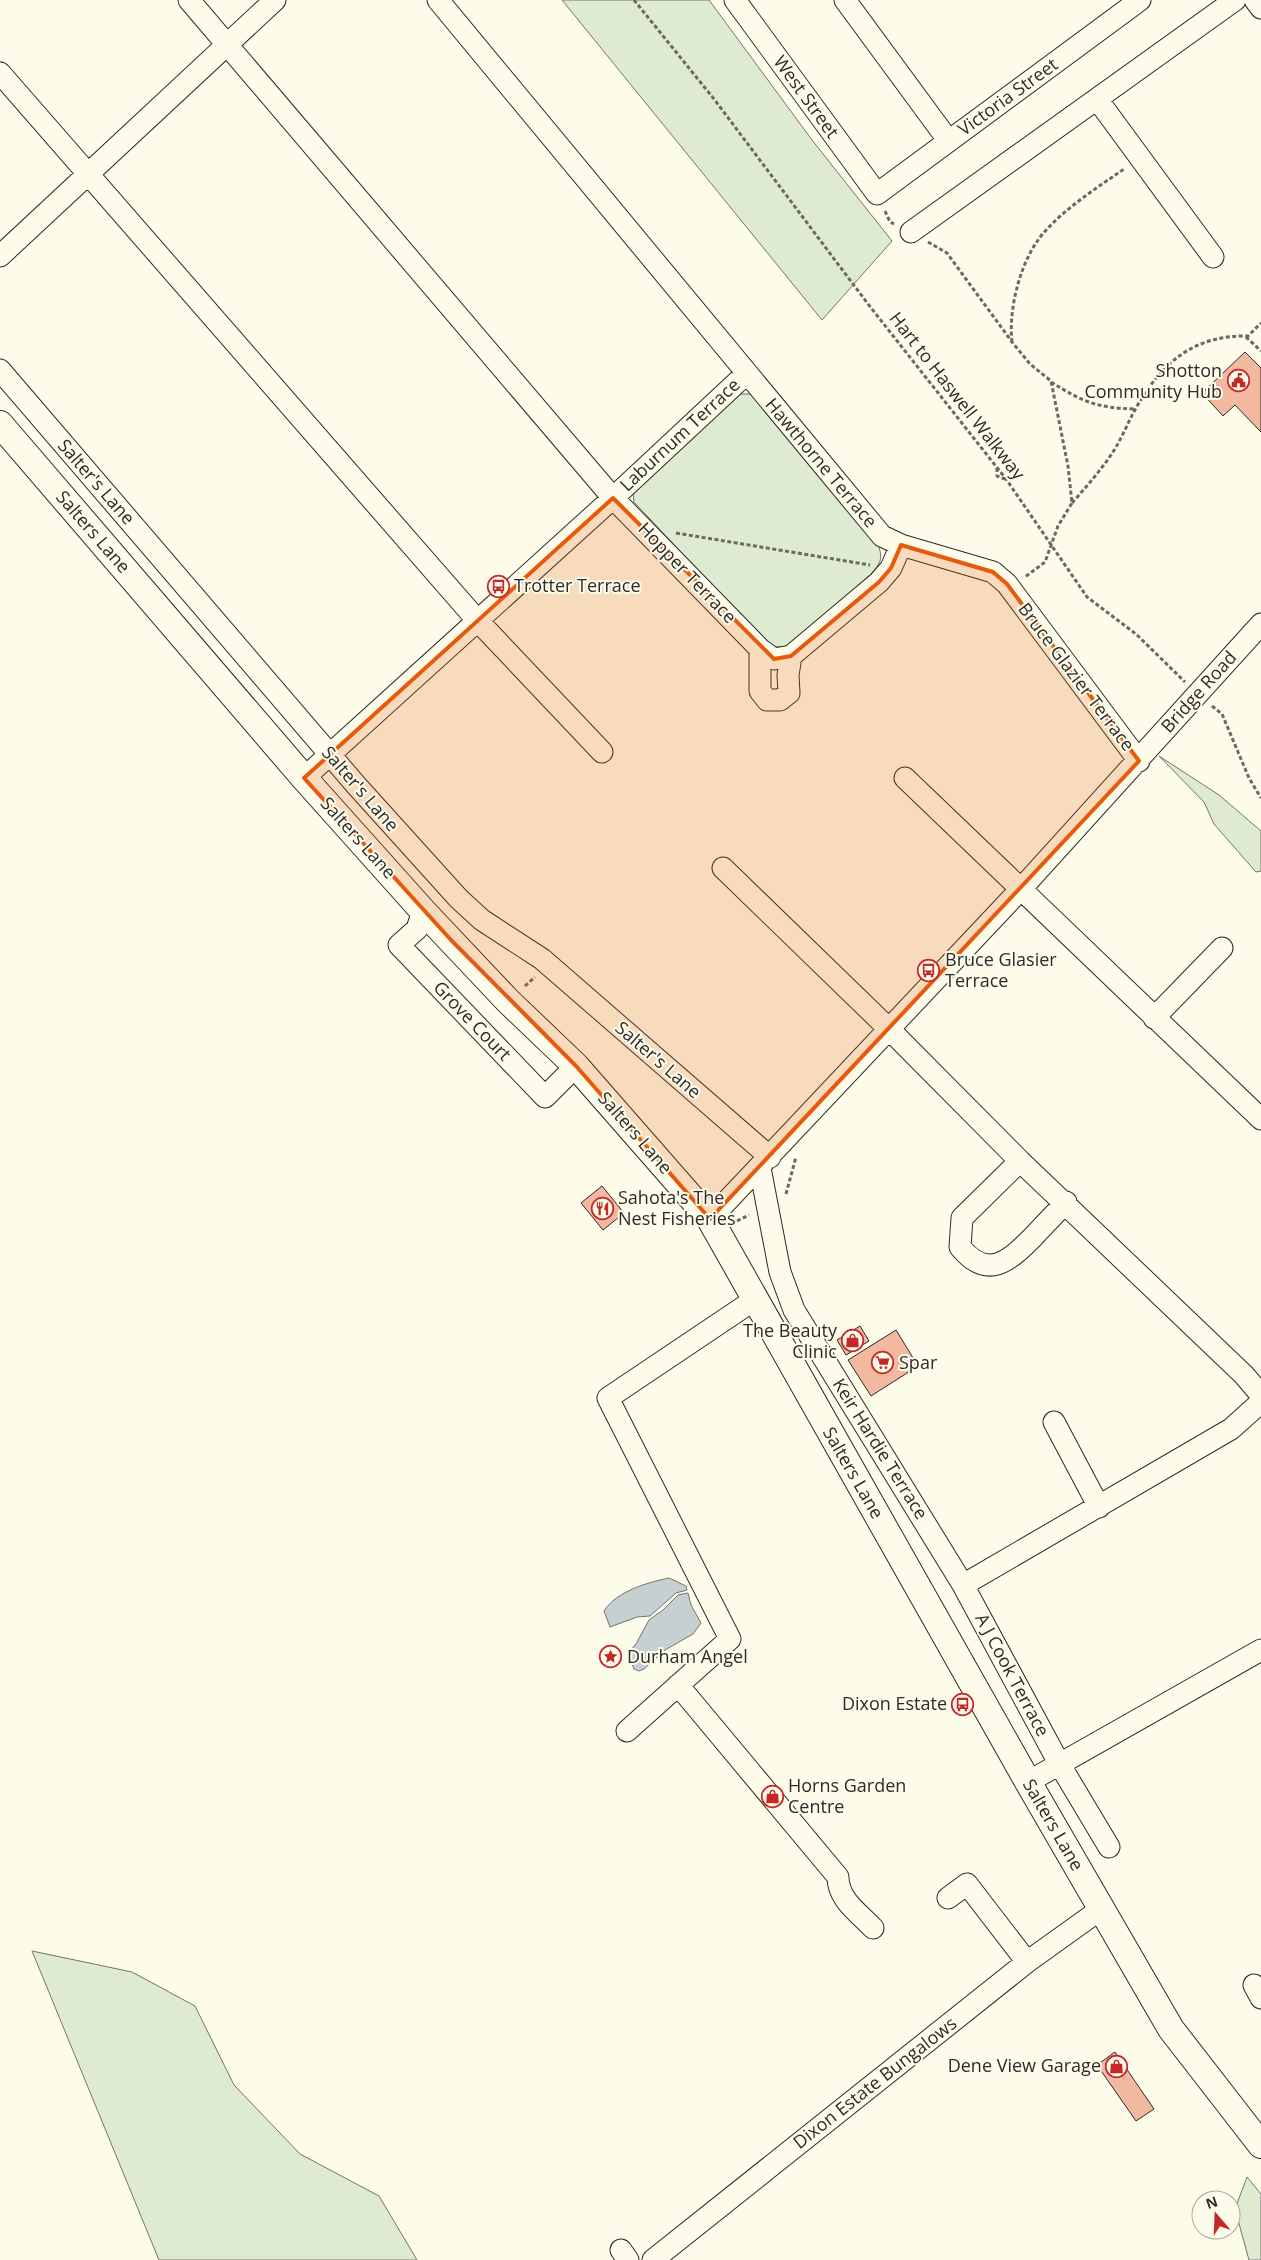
<svg xmlns="http://www.w3.org/2000/svg" width="1261" height="2260" font-family="'Open Sans',sans-serif">
	<rect width="100%" height="100%" fill="#fdfbea"/>
	<path fill="#deebd1" stroke="#74746e" d="M562,0H709L812,140L892,241L822,320Z
		M738,394H751L879,547C883,560 880,563 871,574L790,645C774,650 770,645 759,635L634,502L633,492Z
		M1159,756L1219,795L1261,831V871L1256,872L1214,824L1204,802Z
		M32,1951L132,1972L195,2006L234,2085L300,2154L379,2196L417,2260H159Z
		M1247,2177L1261,2194V2260H1249L1235,2209Z"/>
	<path fill="#c7d0d0" stroke="#74746e" d="M669,1578L686,1586L687,1590L676,1593L650,1616L637,1617L610,1627L604,1611C617,1591 646,1583 669,1578Z
		M688,1593L691,1605L701,1623L693,1634L665,1650L644,1669L639,1671L634,1669L628,1653L636,1644L649,1620L663,1610L678,1595Z"/>
	<path fill="#f2b8a0" stroke="#2b2b2b" d="M1245,352L1261,368V432L1235,405L1223,416L1202,393Z
		M602,1186L624,1213L603,1230L581,1203Z
		M860,1326L869,1341L846,1355L837,1340Z
		M896,1330L918,1366L871,1396L848,1360Z
		M1115,2052L1154,2109L1136,2121L1097,2065Z"/>
	<g fill="none" stroke-linecap="round" stroke-linejoin="round">
		<defs>
			<path id="minor" d="M189,0L613,498L760,649L774,659L791,656L879,582L891,568L901,545
				M438,0L882,536L901,545L993,572L1007,584L1139,761
				M735,0L877,194L1140,0
				M845,0L948,140
				M1255,0L1261,8
				M0,73L477,620L602,752
				M1097,99L1213,257
				M911,232L1235,0
				M0,256L275,0
				M0,370L356,785L459,899L482,920L542,959L770,1157
				M760,649V691L767,700H780L789,693L788,675L791,656
				M304,778L613,498L747,373
				M905,778L1261,1119
				M723,868L889,1029L1020,1161L1244,1375L1261,1395
				M423,911L417,929L399,945L545,1097L576,1066
				M1154,1018L1222,948
				M1020,1161L962,1218L960,1247C988,1281 1009,1261 1033,1237C1044,1225 1055,1214 1066,1202
				M760,1168L780,1272L794,1310L963,1585L1060,1765L1109,1847
				M710,1219L1020,890L1261,624
				M1054,1422L1099,1507
				M963,1585L1231,1429L1261,1402
				M678,1685L838,1877C838,1900 859,1913 873,1928
				M627,1731L730,1639L608,1398L754,1300
				M1028,1782L1261,1650
				M948,1898L967,1884L1027,1962
				M1254,1985L1261,1998
				M621,2250L628,2260
				M653,2260L1027,1962L1101,1909"/>
			<path id="major" d="M0,424L304,778L423,911L508,1001L576,1066L710,1219L1028,1782L1171,2029L1261,2145"/>
		</defs>
		<use href="#minor" stroke="#2b2b2b" stroke-width="23"/>
		<use href="#major" stroke="#2b2b2b" stroke-width="28"/>
		<path stroke="#6a6964" stroke-width="3" stroke-dasharray="4 2.5" stroke-linecap="butt" d="M634,0L714,99L868,304L1006,479L1087,597L1136,634L1185,682
			M885,211L890,222L894,224
			M928,242L947,253L1012,342L1030,364L1051,381L1068,466L1072,503L1058,526L1045,562L1025,577
			M1246,337L1261,351
			M1012,342C1008,306 1022,254 1048,228C1070,205 1098,187 1124,169
			M1051,382C1083,402 1097,408 1135,409
			M997,468V476L1005,479
			M1072,503C1087,486 1101,470 1113,452C1122,438 1128,422 1136,408C1162,362 1194,335 1248,336L1261,323
			M676,533L870,565
			M1212,706L1222,714L1249,778L1261,798
			M525,986L535,977
			M786,1194L796,1157
			M737,1221L749,1215"/>
		<use href="#minor" stroke="#fdfbea" stroke-width="21"/>
		<use href="#major" stroke="#fdfbea" stroke-width="26"/>
	</g>
	<path fill="#e8590c" fill-opacity="0.2" stroke="#e8590c" stroke-width="4" stroke-linejoin="round" d="M613,498L774,659L791,656L879,582L891,568L901,545L993,572L1007,584L1139,761L710,1219L576,1066L451,940L304,778Z"/>
	<defs>
		<symbol id="civic-ring" viewBox="-11 -11 22 22"><circle r="9.5" fill="#fdfbea" stroke="#c62828" stroke-width="1.5"/><path d="M-.6-6.5H3V-4.5H.6V-3L4-1V1h2V6H-6V1h2V-1L-.6-3ZM-1.2 2.5V6h2.4V2.5Z" fill="#c62828"/></symbol>
		<symbol id="bus-ring" viewBox="-11 -11 22 22"><circle r="9.5" fill="#fdfbea" stroke="#c62828" stroke-width="1.5"/><path d="M-5-6H5V4H4V6H2V4H-2V6H-4V4H-5ZM-3.5-4V0h7V-4ZM-3.5 1.2v1.5H-2V1.2ZM2 1.2v1.5H3.5V1.2Z" fill="#c62828"/></symbol>
		<symbol id="restaurant-ring" viewBox="-11 -11 22 22"><circle r="9.5" fill="#fdfbea" stroke="#c62828" stroke-width="1.5"/><path d="M-5-6h1v4h1v-4h1v4h1v-4h1v5L-1.5 .5V6h-2V.5L-5-1ZM5-6V6H3V1.5H1.5Q1.5-4 5-6Z" fill="#c62828"/></symbol>
		<symbol id="shop-ring" viewBox="-11 -11 22 22"><circle r="9.5" fill="#fdfbea" stroke="#c62828" stroke-width="1.5"/><path d="M-5-2.5h2.3a2.7 3.5 0 0 1 5.4 0H5L5.5 6h-11ZM-1.5-2.5h3a1.5 2.3 0 0 0-3 0Z" fill="#c62828"/></symbol>
		<symbol id="supermarket-ring" viewBox="-11 -11 22 22"><circle r="9.5" fill="#fdfbea" stroke="#c62828" stroke-width="1.5"/><path d="M-6-5.5h2.5l.6 2H6L4.5 2H-2.5L-4.4-4H-6ZM-1.5 3.2a1.3 1.3 0 1 0 .1 0ZM3 3.2a1.3 1.3 0 1 0 .1 0Z" fill="#c62828"/></symbol>
		<symbol id="sight-ring" viewBox="-11 -11 22 22"><circle r="9.5" fill="#fdfbea" stroke="#c62828" stroke-width="1.5"/><path d="M0-6L1.8-2.2L6-1.7L2.9 1.2L3.7 5.4L0 3.3L-3.7 5.4L-2.9 1.2L-6-1.7L-1.8-2.2Z" fill="#c62828"/></symbol>
	</defs>
	<g fill-rule="evenodd">
		<use href="#civic-ring" x="1226" y="368" width="25" height="25"/>
		<use href="#bus-ring" x="486" y="574" width="25" height="25"/>
		<use href="#bus-ring" x="916" y="958" width="25" height="25"/>
		<use href="#restaurant-ring" x="590" y="1196" width="25" height="25"/>
		<use href="#shop-ring" x="840" y="1328" width="25" height="25"/>
		<use href="#supermarket-ring" x="870" y="1350" width="25" height="25"/>
		<use href="#sight-ring" x="598" y="1644" width="25" height="25"/>
		<use href="#bus-ring" x="950" y="1692" width="25" height="25"/>
		<use href="#shop-ring" x="760" y="1784" width="25" height="25"/>
		<use href="#shop-ring" x="1104" y="2054" width="25" height="25"/>
	</g>
	<g text-anchor="middle" stroke-width="4" stroke-linejoin="round" paint-order="stroke">
		<g font-size="18" fill="#2b2b2b" stroke="#fdfbea">
			<text transform="translate(806 97) rotate(54)" y="6">West Street</text>
			<text transform="translate(1008 97) rotate(-36)" y="6">Victoria Street</text>
			<text transform="translate(957 396) rotate(52)" y="6">Hart to Haswell Walkway</text>
			<text transform="translate(680 435) rotate(-43)" y="6">Laburnum Terrace</text>
			<text transform="translate(821 463) rotate(50)" y="6">Hawthorne Terrace</text>
			<text transform="translate(96 482) rotate(49)" y="6">Salter's Lane</text>
			<text transform="translate(93 532) rotate(49)" y="6">Salters Lane</text>
			<text transform="translate(687 573) rotate(46)" y="6">Hopper Terrace</text>
			<text transform="translate(1076 677) rotate(53)" y="6">Bruce Glazier Terrace</text>
			<text transform="translate(1199 692) rotate(-48)" y="6">Bridge Road</text>
			<text transform="translate(360 789) rotate(49)" y="6">Salter's Lane</text>
			<text transform="translate(358 838) rotate(48)" y="6">Salters Lane</text>
			<text transform="translate(472 1021) rotate(46)" y="6">Grove Court</text>
			<text transform="translate(658 1060) rotate(41)" y="6">Salter's Lane</text>
			<text transform="translate(635 1133) rotate(49)" y="6">Salters Lane</text>
			<text transform="translate(880 1449) rotate(58)" y="6">Keir Hardie Terrace</text>
			<text transform="translate(853 1473) rotate(60)" y="6">Salters Lane</text>
			<text transform="translate(1012 1675) rotate(62)" y="6">A J Cook Terrace</text>
			<text transform="translate(1053 1825) rotate(60)" y="6">Salters Lane</text>
			<text transform="translate(875 2083) rotate(-38)" y="6">Dixon Estate Bungalows</text>
		</g>
		<g font-size="18" fill="#2b2b2b" stroke="#fdfbea" text-anchor="start">
			<text x="1222" y="377" text-anchor="end">Shotton<tspan x="1222" dy="21">Community Hub</tspan></text>
			<text x="514" y="592">Trotter Terrace</text>
			<text x="945" y="966">Bruce Glasier<tspan x="945" dy="21">Terrace</tspan></text>
			<text x="618" y="1204">Sahota's The<tspan x="618" dy="21">Nest Fisheries</tspan></text>
			<text x="837" y="1337" text-anchor="end">The Beauty<tspan x="837" dy="21">Clinic</tspan></text>
			<text x="899" y="1369">Spar</text>
			<text x="627" y="1663">Durham Angel</text>
			<text x="947" y="1710" text-anchor="end">Dixon Estate</text>
			<text x="788" y="1792">Horns Garden<tspan x="788" dy="21">Centre</tspan></text>
			<text x="1101" y="2072" text-anchor="end">Dene View Garage</text>
		</g>
	</g>
	<g transform="translate(1216 2215) rotate(341)"><circle r="24" fill="#fdfbea" stroke="#a9a89e"/>
	<path d="M0-4L9 19L0 12L-9 19Z" fill="#c62828"/>
	<text y="-8" font-size="14" font-weight="bold" text-anchor="middle" fill="#2b2b2b">N</text>
	</g>
</svg>
